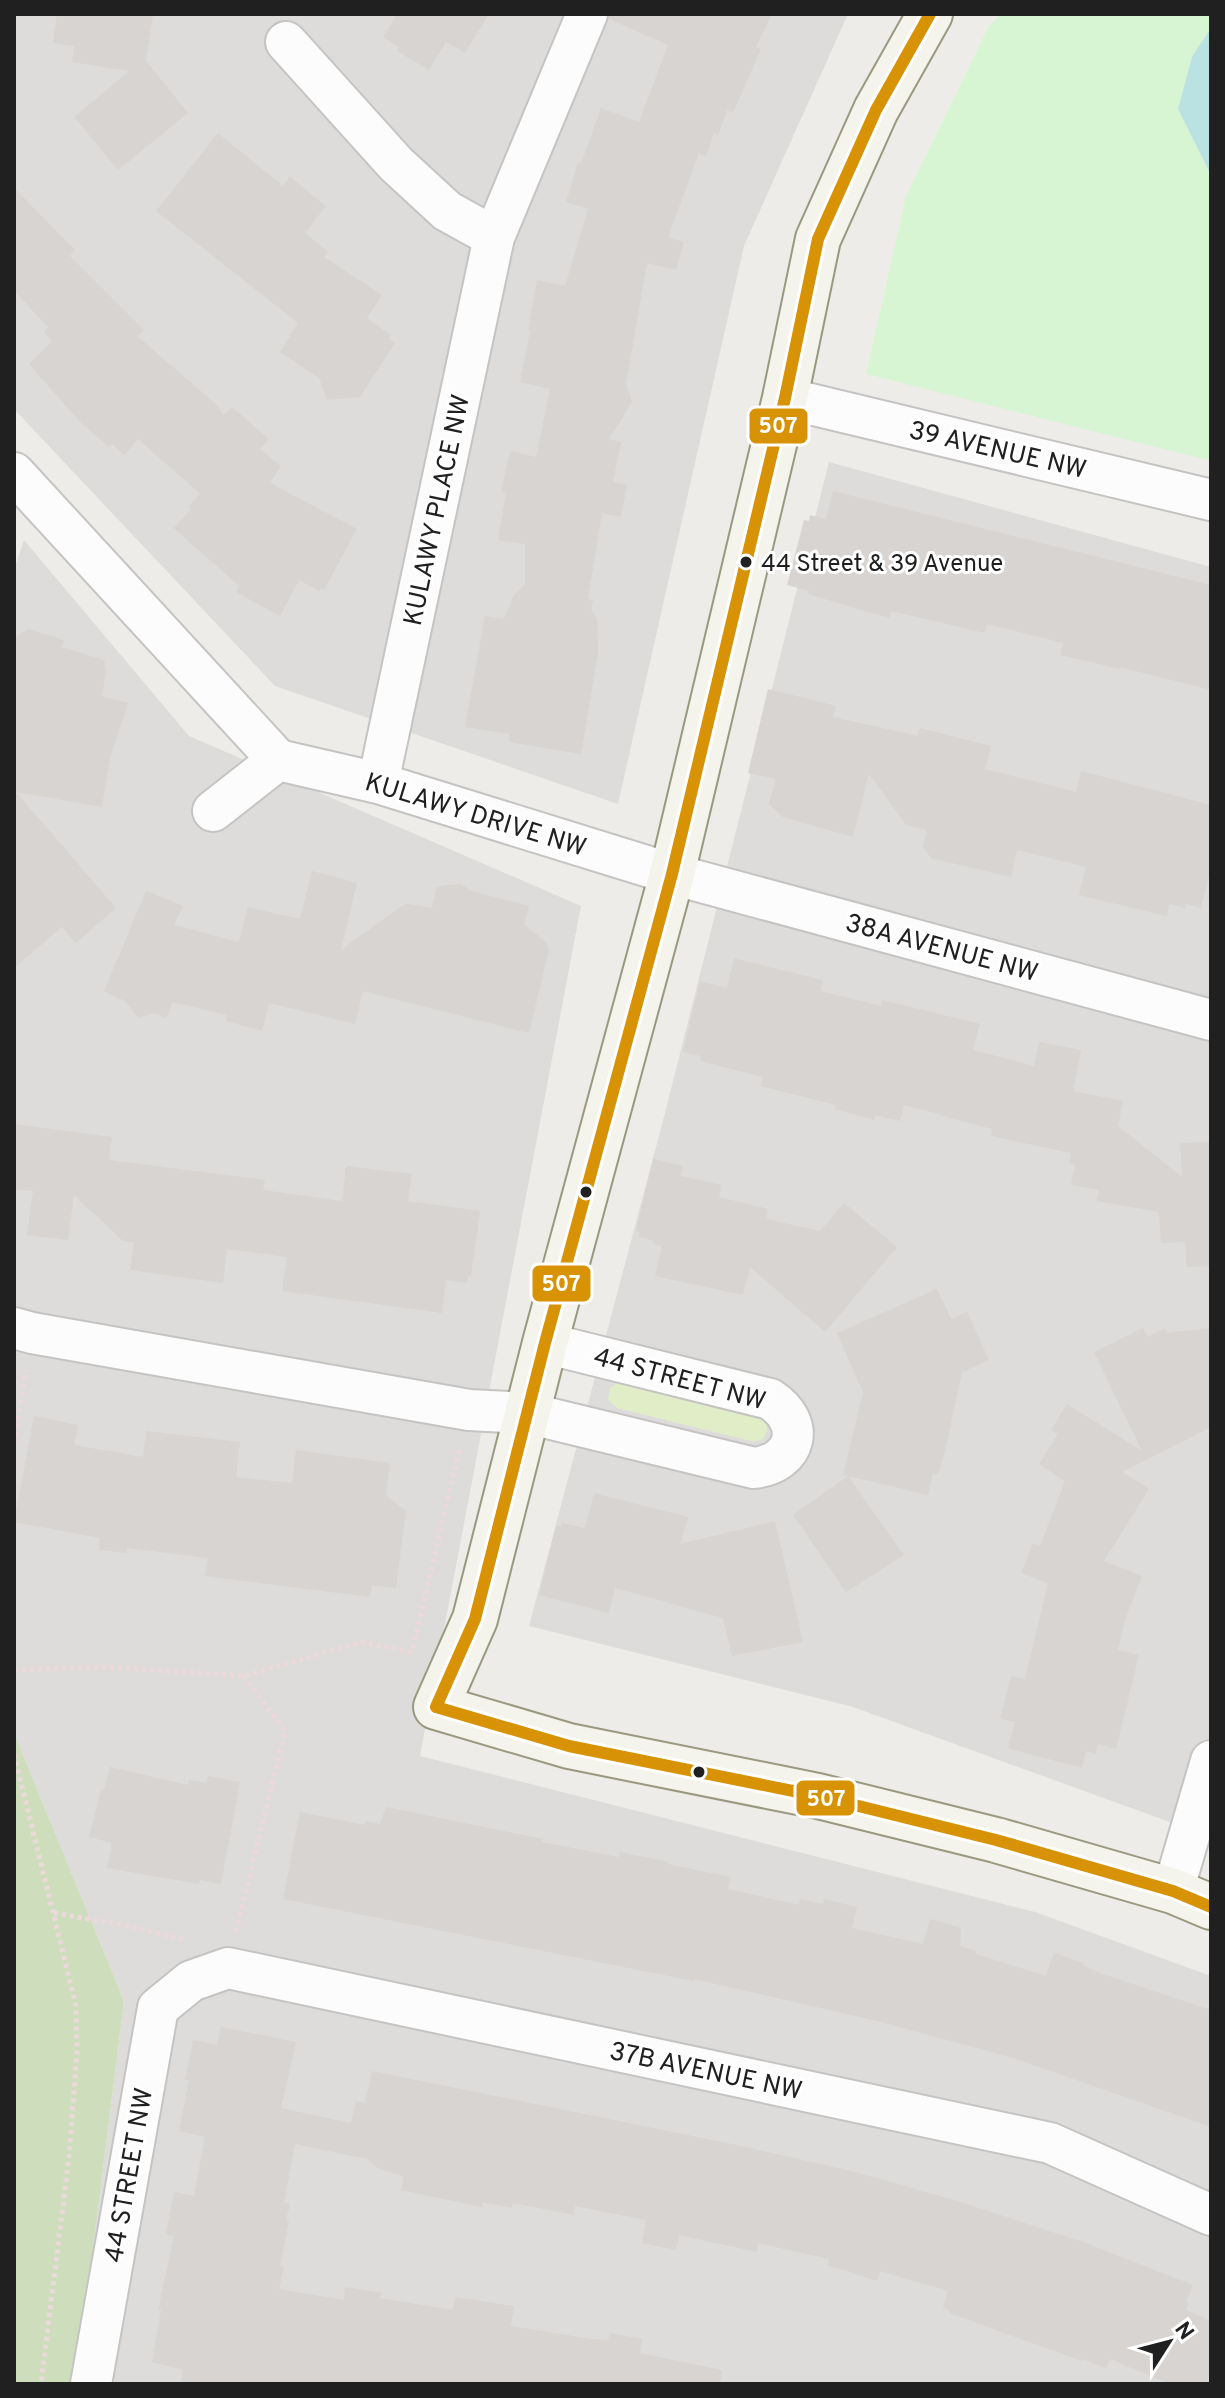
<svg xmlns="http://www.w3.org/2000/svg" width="1225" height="2398" font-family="Overpass,sans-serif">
	<rect width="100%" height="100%" fill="#eeece9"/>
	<path fill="#dddcda" d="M14,14H848L744,246L618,804L275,686L14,409Z
		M829,462L1211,567V1837L853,1707L529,1626L665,1113Z
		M24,540L189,736L581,906L420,1756L1035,1912L1211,1976V2384H76L124,2001L14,1733V570Z"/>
	<path fill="#e1edc6" d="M620,1382L758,1416L767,1425C768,1436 762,1443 751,1441L617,1408L608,1400L610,1388Z"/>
	<path fill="#cedebc" d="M14,1733L124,2001L76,2384H14Z"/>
	<path fill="#d8f5d3" d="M1000,14H1211V461L866,374L906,196L988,28Z"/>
	<path fill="#bae2e3" d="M1211,28V175L1178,109L1192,57Z"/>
	<path fill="#d7d4d1" d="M57,14H153L146,61L188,113L118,170L74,117L129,71L72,62L74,46L53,43Z
		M397,14H489L465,53L446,42L429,70L397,51L399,47L383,37Z
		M610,14H772L756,47L761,49L733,113L727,110L718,135L714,133L706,156L699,153L668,237L684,242L676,270L647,263L626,384L632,402L609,439L621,442L613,482L627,485L621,517L602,513L588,599L593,600L591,609L597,619L598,652L581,754L509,742L510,734L465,727L485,616L504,619L514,595L525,584V544L498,540L506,493L501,492L510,451L536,457L550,389L520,382L530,331L528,330L537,280L565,286L588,209L566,202L578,163L581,164L601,108L639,122L668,45L609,19Z
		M218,133L283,186L290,177L326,206L305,233L328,252L324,257L382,295L367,318L391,335L389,339L395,343L360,397L327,400L319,378L280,352L298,323L156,211Z
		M14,188L75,250L70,256L144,330L137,336L217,405L224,416L232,407L269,439L260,449L281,466L270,483L357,529L324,590L321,589L319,591L299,580L280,616L236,592L239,586L174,528L191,509L189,506L200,494L138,439L124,455L112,444L109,447L80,422L29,364L52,341L44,332L48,327L14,291Z
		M833,491L1211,585V690L1120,667V669L1060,655L1063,643L987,624L985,633L891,611L889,618L808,594L809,591L787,585L804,520L809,521L810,515L826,519Z
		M29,629L64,640L62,647L104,660L106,671L102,696L128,703L110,758L102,807L16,792L116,908L76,943L62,927L14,968V637Z
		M768,689L836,706L833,717L918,736L920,728L991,746L985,769L1076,792L1081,771L1211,805V868L1201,908L1186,904L1185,908L1169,904L1167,916L1079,895L1086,867L1017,850L1011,877L931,858L923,847L927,830L906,825L869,774L853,837L783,817L769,804L776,779L748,773Z
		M312,871L357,883L341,950L400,907L407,904L432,908L437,887L446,885L460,884L472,891L529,906L524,925L546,942L549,950L529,1033L363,991L355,1024L269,1003L262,1031L226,1021L227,1015L173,1002L166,1018L153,1013L138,1018L125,1001L104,991L146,891L183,906L174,925L239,942L248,907L300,919Z
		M734,958L823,980L820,991L881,1006L882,1000L980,1024L973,1050L1034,1066L1039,1042L1081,1050L1073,1091L1123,1101L1118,1126L1182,1177L1180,1143L1211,1142V1266L1187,1267L1185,1242L1161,1243L1159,1212L1097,1201L1099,1190L1071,1185L1075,1165L1069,1163L1071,1153L991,1136L992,1129L904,1105L900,1121L875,1115L874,1120L835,1109L836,1105L760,1086L763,1077L700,1061L701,1056L683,1052L700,981L727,988Z
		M14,1124L112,1137L109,1160L265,1180L263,1190L342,1201L346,1166L412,1174L408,1201L480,1211L471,1276L468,1275L467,1283L446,1280L442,1313L282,1291L287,1257L227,1249L223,1283L130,1270L134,1242L123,1241L74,1195L68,1240L27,1235L33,1191L14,1189Z
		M653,1159L683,1166L681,1176L722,1185L719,1197L768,1209L766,1219L820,1231L844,1203L897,1247L825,1332L750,1267L743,1295L655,1276L662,1246L653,1244L654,1241L639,1237L640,1232L636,1231Z
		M937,1289L951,1319L967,1312L989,1360L962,1372L945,1451L938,1474L933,1473L928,1495L848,1476L904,1555L846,1592L793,1515L848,1476L843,1475L863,1392L837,1333Z
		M1143,1328L1147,1337L1165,1328L1167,1333L1211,1328V1427L1122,1472L1149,1489L1104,1561L1142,1576L1125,1620L1118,1650L1139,1655L1116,1749L1098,1744L1095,1754L1086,1751L1082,1768L1008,1748L1015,1722L1000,1719L1011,1676L1025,1679L1048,1583L1021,1573L1033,1543L1040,1546L1065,1481L1039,1464L1058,1434L1051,1430L1067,1404L1142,1451L1094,1352Z
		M34,1416L78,1425L74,1445L143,1457L146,1431L240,1442L236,1477L292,1483L296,1450L390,1463L386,1495L406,1511L396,1588L372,1585L370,1597L205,1576L208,1558L127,1548V1553L99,1550L100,1538L14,1522Z
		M594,1493L688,1517L680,1544L775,1521L803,1642L732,1656L723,1618L615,1588L609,1613L539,1595L556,1526L561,1527L562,1523L585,1528Z
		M110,1767L188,1785L189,1780L207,1783L208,1776L240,1782L221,1884L200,1880L199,1884L107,1868L112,1843L89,1837L101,1790H104Z
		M386,1807L543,1839L542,1842L619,1857L620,1852L668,1862V1864L730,1877L728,1889L799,1905L800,1899L823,1904L824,1899L857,1907L852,1928L923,1944L930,1919L961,1928L960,1946L976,1951V1954L1046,1976L1054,1953L1084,1963L1083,1966L1100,1973L1211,2010V2127L1010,2057L877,2021L694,1979V1981L283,1899L300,1812L365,1825V1821L380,1824Z
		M221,2027L296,2042L281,2108L351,2123L356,2101L365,2103L372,2071L737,2145L851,2171L951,2199L1083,2242L1193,2285L1186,2302L1189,2303L1186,2310L1211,2321V2384H1170L1110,2359L1106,2368L1083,2359L1082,2361L949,2313L950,2310L943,2307L948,2291L880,2271L877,2281L828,2265L829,2259L758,2243L757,2252L679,2235L676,2250L642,2243L646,2220L575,2206L574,2215L513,2203L511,2208L483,2202L482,2207L401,2190L404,2177L378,2168L367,2159L295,2144L284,2203L290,2204L286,2220L289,2221L280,2266L284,2267L279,2289L344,2300L345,2287L381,2293L380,2298L453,2310L455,2297L514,2306L511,2326L591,2339L608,2340L610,2333L642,2339L640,2353L722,2370L721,2384H181L183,2370L152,2362L161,2310H158L174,2236L166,2234L174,2192L194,2196L205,2137L179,2131L189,2080H185L193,2040L217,2045Z"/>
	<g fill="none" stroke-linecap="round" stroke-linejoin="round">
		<defs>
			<path id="street" d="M286,42L396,164L447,211L494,237
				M785,398L1211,500
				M14,473L278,760L378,783L672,874L1211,1020
				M378,783L494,237L587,14
				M213,811L278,760
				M14,1328L32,1333L469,1410L527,1413L754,1468C797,1463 807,1423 770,1399L545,1343
				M1173,1891L1211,1761
				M91,2384L158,2008L191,1981L228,1968L1050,2143L1211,2215"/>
			<path id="secondary" d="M930,14L876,110L818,239L785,398L672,874L545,1343L475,1619L436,1707L569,1746L818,1796L996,1840L1173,1891L1211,1907"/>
		</defs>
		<use href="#street" stroke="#c5c4c3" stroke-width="44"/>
		<use href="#secondary" stroke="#9a987f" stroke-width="48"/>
		<path stroke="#ecd9db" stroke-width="5" stroke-dasharray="4 4" stroke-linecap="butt" d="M14,1443L26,1370
			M14,1670L105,1667L244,1676L361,1642L412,1652L460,1447
			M14,1754L76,2006L77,2052L69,2157L41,2384
			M54,1913L129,1926L186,1940
			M236,1932L285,1731L244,1676"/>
		<use href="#street" stroke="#fcfcfc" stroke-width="40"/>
		<use href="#secondary" stroke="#f4f3ec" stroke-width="44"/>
		<defs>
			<path id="bus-1" d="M436,1707L475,1619L545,1343L672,874L785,398L818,239L876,110L930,14
				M436,1707L569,1746L818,1796L996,1840L1173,1891L1211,1907"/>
		</defs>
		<use href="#bus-1" stroke="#fff" stroke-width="18"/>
		<use href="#bus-1" stroke="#d79205" stroke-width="12"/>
	</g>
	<g fill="#202020" stroke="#fff" stroke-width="3">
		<circle cx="746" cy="562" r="7"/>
		<circle cx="586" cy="1192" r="7"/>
		<circle cx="699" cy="1772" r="7"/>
	</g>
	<g text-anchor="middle" stroke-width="6" stroke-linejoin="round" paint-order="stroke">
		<g font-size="24" fill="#202020" stroke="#fff" text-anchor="start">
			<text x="761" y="571">44 Street &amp; 39 Avenue</text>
		</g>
		<g font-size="26" fill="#202020" stroke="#fff">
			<text transform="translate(998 449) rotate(13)" y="9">39 AVENUE NW</text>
			<text transform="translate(436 510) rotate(-78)" y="9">KULAWY PLACE NW</text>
			<text transform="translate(476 814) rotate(17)" y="9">KULAWY DRIVE NW</text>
			<text transform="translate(942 947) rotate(15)" y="9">38A AVENUE NW</text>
			<text transform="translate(680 1378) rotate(15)" y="9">44 STREET NW</text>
			<text transform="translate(706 2070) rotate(12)" y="9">37B AVENUE NW</text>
			<text transform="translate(128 2175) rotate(-80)" y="9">44 STREET NW</text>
		</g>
	</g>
	<g stroke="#fff" stroke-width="3">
		<rect x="748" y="407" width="61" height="38" rx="8" fill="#d79205"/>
		<rect x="531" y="1264" width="61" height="39" rx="8" fill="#d79205"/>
		<rect x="795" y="1779" width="61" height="38" rx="8" fill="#d79205"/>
	</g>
	<g font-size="22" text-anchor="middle" font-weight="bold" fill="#fff">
		<text x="778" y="433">507</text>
		<text x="561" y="1291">507</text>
		<text x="826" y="1806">507</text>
	</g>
	<rect width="1225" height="2398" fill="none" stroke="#202020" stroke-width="32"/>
	<g transform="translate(1169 2342) rotate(54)" stroke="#ffffff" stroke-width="6" paint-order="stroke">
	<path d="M0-6L14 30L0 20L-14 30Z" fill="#202020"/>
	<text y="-12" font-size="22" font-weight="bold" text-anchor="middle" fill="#202020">N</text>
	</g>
</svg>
